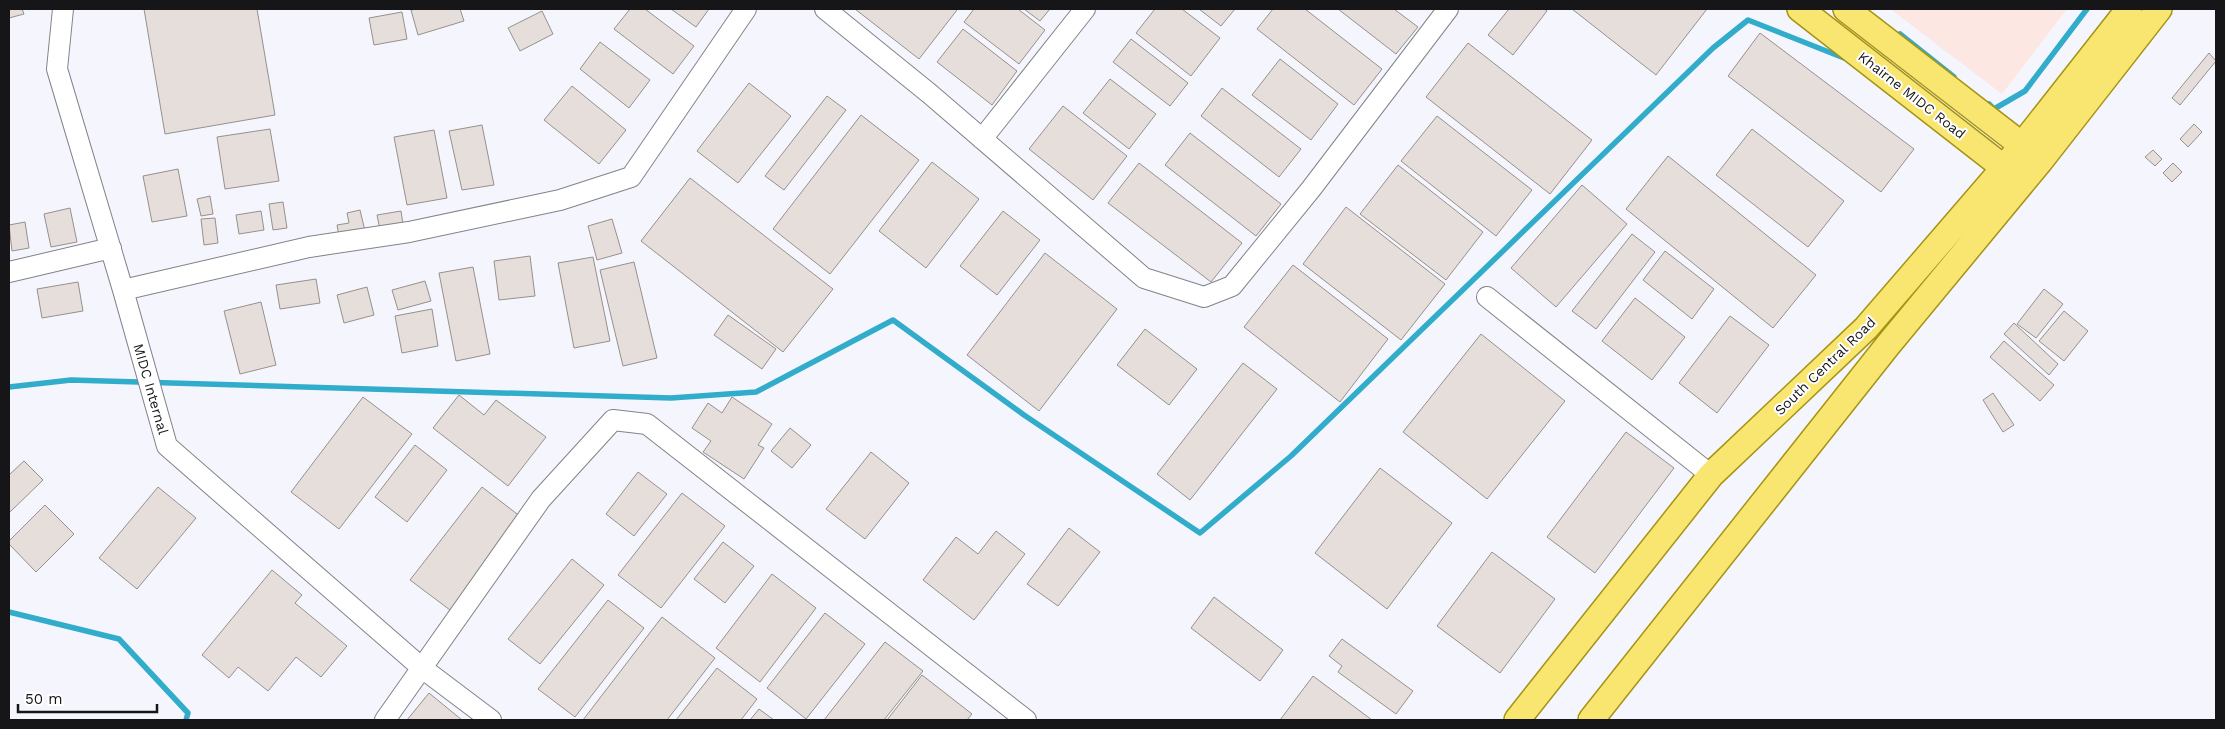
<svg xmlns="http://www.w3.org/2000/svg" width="2225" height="729" font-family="'Work Sans',sans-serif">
	<rect width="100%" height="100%" fill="#f5f6fd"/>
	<path fill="#fce7e2" d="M1890,9H2067L2002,94Z"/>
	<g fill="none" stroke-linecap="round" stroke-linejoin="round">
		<path stroke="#31acca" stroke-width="5.5" d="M1900,34L1954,77
			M1989,104L1994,109L2025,91L2087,9
			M9,387L71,380L671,398L756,392L893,320L1024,415L1200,533L1291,456L1713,48L1748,20L1844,58
			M9,612L119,639L188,713L186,720"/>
	</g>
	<path fill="#e6dedb" stroke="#96908d" d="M9,9H22L24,14L9,18Z
		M144,9H257L275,115L165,134Z
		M417,9H460L464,21L418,35L411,10Z
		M630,9H645L694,46L673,74L614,29Z
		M671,9H709L696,27Z
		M855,9H955L957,10L919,59Z
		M974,9H1018L1045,30L1019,64L964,22Z
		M1024,9H1050L1040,21Z
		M1155,9H1182L1220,38L1191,76L1136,33Z
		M1199,9H1235L1221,26Z
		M1273,9H1305L1382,69L1354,105L1257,29Z
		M1338,9H1394L1418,27L1396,54Z
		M1509,9H1544L1547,11L1513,55L1488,35Z
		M1572,9H1707L1656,75Z
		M542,11L553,34L520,51L508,28Z
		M402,12L407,39L374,45L369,18Z
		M963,29L1017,71L992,105L937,62Z
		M1760,33L1914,149L1881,192L1728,76Z
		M1131,39L1188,83L1170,106L1113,62Z
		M600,42L650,80L629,108L580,69Z
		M1468,43L1592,140L1550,194L1426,97Z
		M2209,53L2216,61L2180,105L2172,98Z
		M1280,59L1338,104L1311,140L1252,95Z
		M1110,79L1156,114L1129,149L1083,113Z
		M749,83L791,116L738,183L697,151Z
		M572,86L626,130L599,164L544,120Z
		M1222,88L1301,149L1279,177L1201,116Z
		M827,96L846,110L784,190L765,176Z
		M1063,106L1127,156L1093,200L1029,149Z
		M861,115L919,160L830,274L773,229Z
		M1437,116L1532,190L1496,236L1401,161Z
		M2194,124L2202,132L2188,147L2180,139Z
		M482,125L494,185L462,190L449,131Z
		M270,129L279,181L225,189L217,137Z
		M1752,129L1844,201L1808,247L1716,175Z
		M434,130L447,198L407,205L394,137Z
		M1190,133L1281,204L1256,236L1165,165Z
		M2153,150L2162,159L2155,166L2145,157Z
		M1668,156L1816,275L1773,328L1626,209Z
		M932,162L979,199L926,268L879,231Z
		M1139,163L1242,243L1211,282L1108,203Z
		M2173,163L2182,172L2172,182L2163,173Z
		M1398,165L1483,232L1446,280L1360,214Z
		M178,169L187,216L152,222L143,176Z
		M690,178L833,289L783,352L641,241Z
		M1582,185L1627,224L1556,307L1511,268Z
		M210,196L213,214L201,216L197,199Z
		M283,202L287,228L273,230L269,204Z
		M1346,207L1445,284L1401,340L1303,264Z
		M70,208L77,242L51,247L44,214Z
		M360,210L365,231L339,236L337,225L349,223L347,213Z
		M261,211L264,230L239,234L236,215Z
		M401,211L404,231L381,235L377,215Z
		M1003,211L1040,240L997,295L960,266Z
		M215,218L218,243L204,245L201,219Z
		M612,219L622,253L597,260L588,226Z
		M25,222L29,248L12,251L9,225Z
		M1632,234L1655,252L1596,329L1572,311Z
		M1665,251L1714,289L1692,319L1643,280Z
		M1045,253L1117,309L1039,411L967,355Z
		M530,256L535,296L499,300L494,261Z
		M593,257L610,341L574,348L558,263Z
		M634,262L657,358L623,366L600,270Z
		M1293,265L1388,339L1340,402L1244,327Z
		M473,267L490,354L456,361L439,273Z
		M316,279L320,303L280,309L276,285Z
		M425,281L431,301L398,310L392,290Z
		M78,282L83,311L42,318L37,289Z
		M367,287L374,315L344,323L337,295Z
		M2044,289L2063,304L2036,338L2017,324Z
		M1635,298L1685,337L1652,380L1602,341Z
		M261,302L276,365L240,374L224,311Z
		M432,309L438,346L402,353L395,316Z
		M2064,311L2088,331L2064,361L2039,341Z
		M728,315L776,349L762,369L714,335Z
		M1730,316L1769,345L1717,413L1679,383Z
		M2014,323L2058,364L2049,375L2004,334Z
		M1145,329L1197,369L1169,405L1117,365Z
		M1481,334L1565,401L1487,499L1403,432Z
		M2004,341L2054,385L2040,401L1990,357Z
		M1243,363L1277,389L1190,500L1157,474Z
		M1993,393L2014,425L2003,432L1983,400Z
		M459,395L484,415L496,400L546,437L508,486L433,428Z
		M363,397L412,434L339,529L291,492Z
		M732,397L772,424L758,445L764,448L744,479L703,452L711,441L692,428L708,403L722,413Z
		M790,428L811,445L792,468L771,451Z
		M1626,432L1674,468L1595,573L1547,537Z
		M415,445L447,470L407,522L375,497Z
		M871,452L909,483L865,539L826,509Z
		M24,461L43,480L9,513V475Z
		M1380,468L1452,523L1387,609L1315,553Z
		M638,472L667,494L634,536L606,514Z
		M158,487L196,518L137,589L99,558Z
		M482,487L521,517L450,610L410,580Z
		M682,493L725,526L661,608L618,575Z
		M45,505L74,534L36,572L9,544V541Z
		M1069,528L1100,552L1058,606L1027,584Z
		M996,531L1025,554L974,620L923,580L956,537L978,554Z
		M723,542L754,566L725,603L694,579Z
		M1492,552L1555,599L1500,673L1437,626Z
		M572,559L604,585L540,664L508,639Z
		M272,570L302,595L295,603L347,646L321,677L296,657L268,691L238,667L229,678L202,655Z
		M772,574L816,608L760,682L716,648Z
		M1214,597L1283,650L1260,681L1191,628Z
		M608,600L644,628L575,717L538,689Z
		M825,613L865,644L806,719L767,688Z
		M662,617L715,658L667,720H583Z
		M1342,639L1413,691L1396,714L1338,672L1342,666L1329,656Z
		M885,642L923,671L884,720H824Z
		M717,668L757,699L741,720H676Z
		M922,675L972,714L967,720H887Z
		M1313,676L1372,720H1280Z
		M429,693L462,720H407Z
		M759,709L774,720H750Z"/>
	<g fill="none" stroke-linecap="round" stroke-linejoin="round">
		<defs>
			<path id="minor" d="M63,9L57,69L123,290L167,446L422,668L491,720
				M825,9L930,94L1144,278L1204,297L1232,286L1311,189L1448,9
				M982,139L1085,9
				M9,272L111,248
				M123,290L309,247L409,232L527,207L560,200L631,177L746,9
				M1487,297L1711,475
				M385,720L541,499L613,420L647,424L1026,720"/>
			<path id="major" d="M1800,9L2017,178
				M1846,9L2036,156
				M1517,720L1711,475L1866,328L2004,168L2129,9
				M1591,720L1888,345L2041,160L2159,9"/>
		</defs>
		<use href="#minor" stroke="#838389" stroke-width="22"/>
		<use href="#major" stroke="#a69314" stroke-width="28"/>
		<use href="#minor" stroke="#fff" stroke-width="20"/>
		<use href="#major" stroke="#f8e671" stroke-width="25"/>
	</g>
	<g text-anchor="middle" stroke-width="4" stroke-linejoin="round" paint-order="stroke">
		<g font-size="14" fill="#161619" stroke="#fff">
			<text transform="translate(1912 95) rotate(38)" y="5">Khairne MIDC Road</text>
			<text transform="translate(1825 366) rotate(-44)" y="5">South Central Road</text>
			<text transform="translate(151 389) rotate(74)" y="5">MIDC Internal</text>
		</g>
	</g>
	<rect width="2225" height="729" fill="none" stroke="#161619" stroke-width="20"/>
	<path d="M18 704v8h139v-8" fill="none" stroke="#161619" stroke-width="2.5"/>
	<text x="25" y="704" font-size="15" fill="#161619" stroke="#ffffff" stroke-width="4" paint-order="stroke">50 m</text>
</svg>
